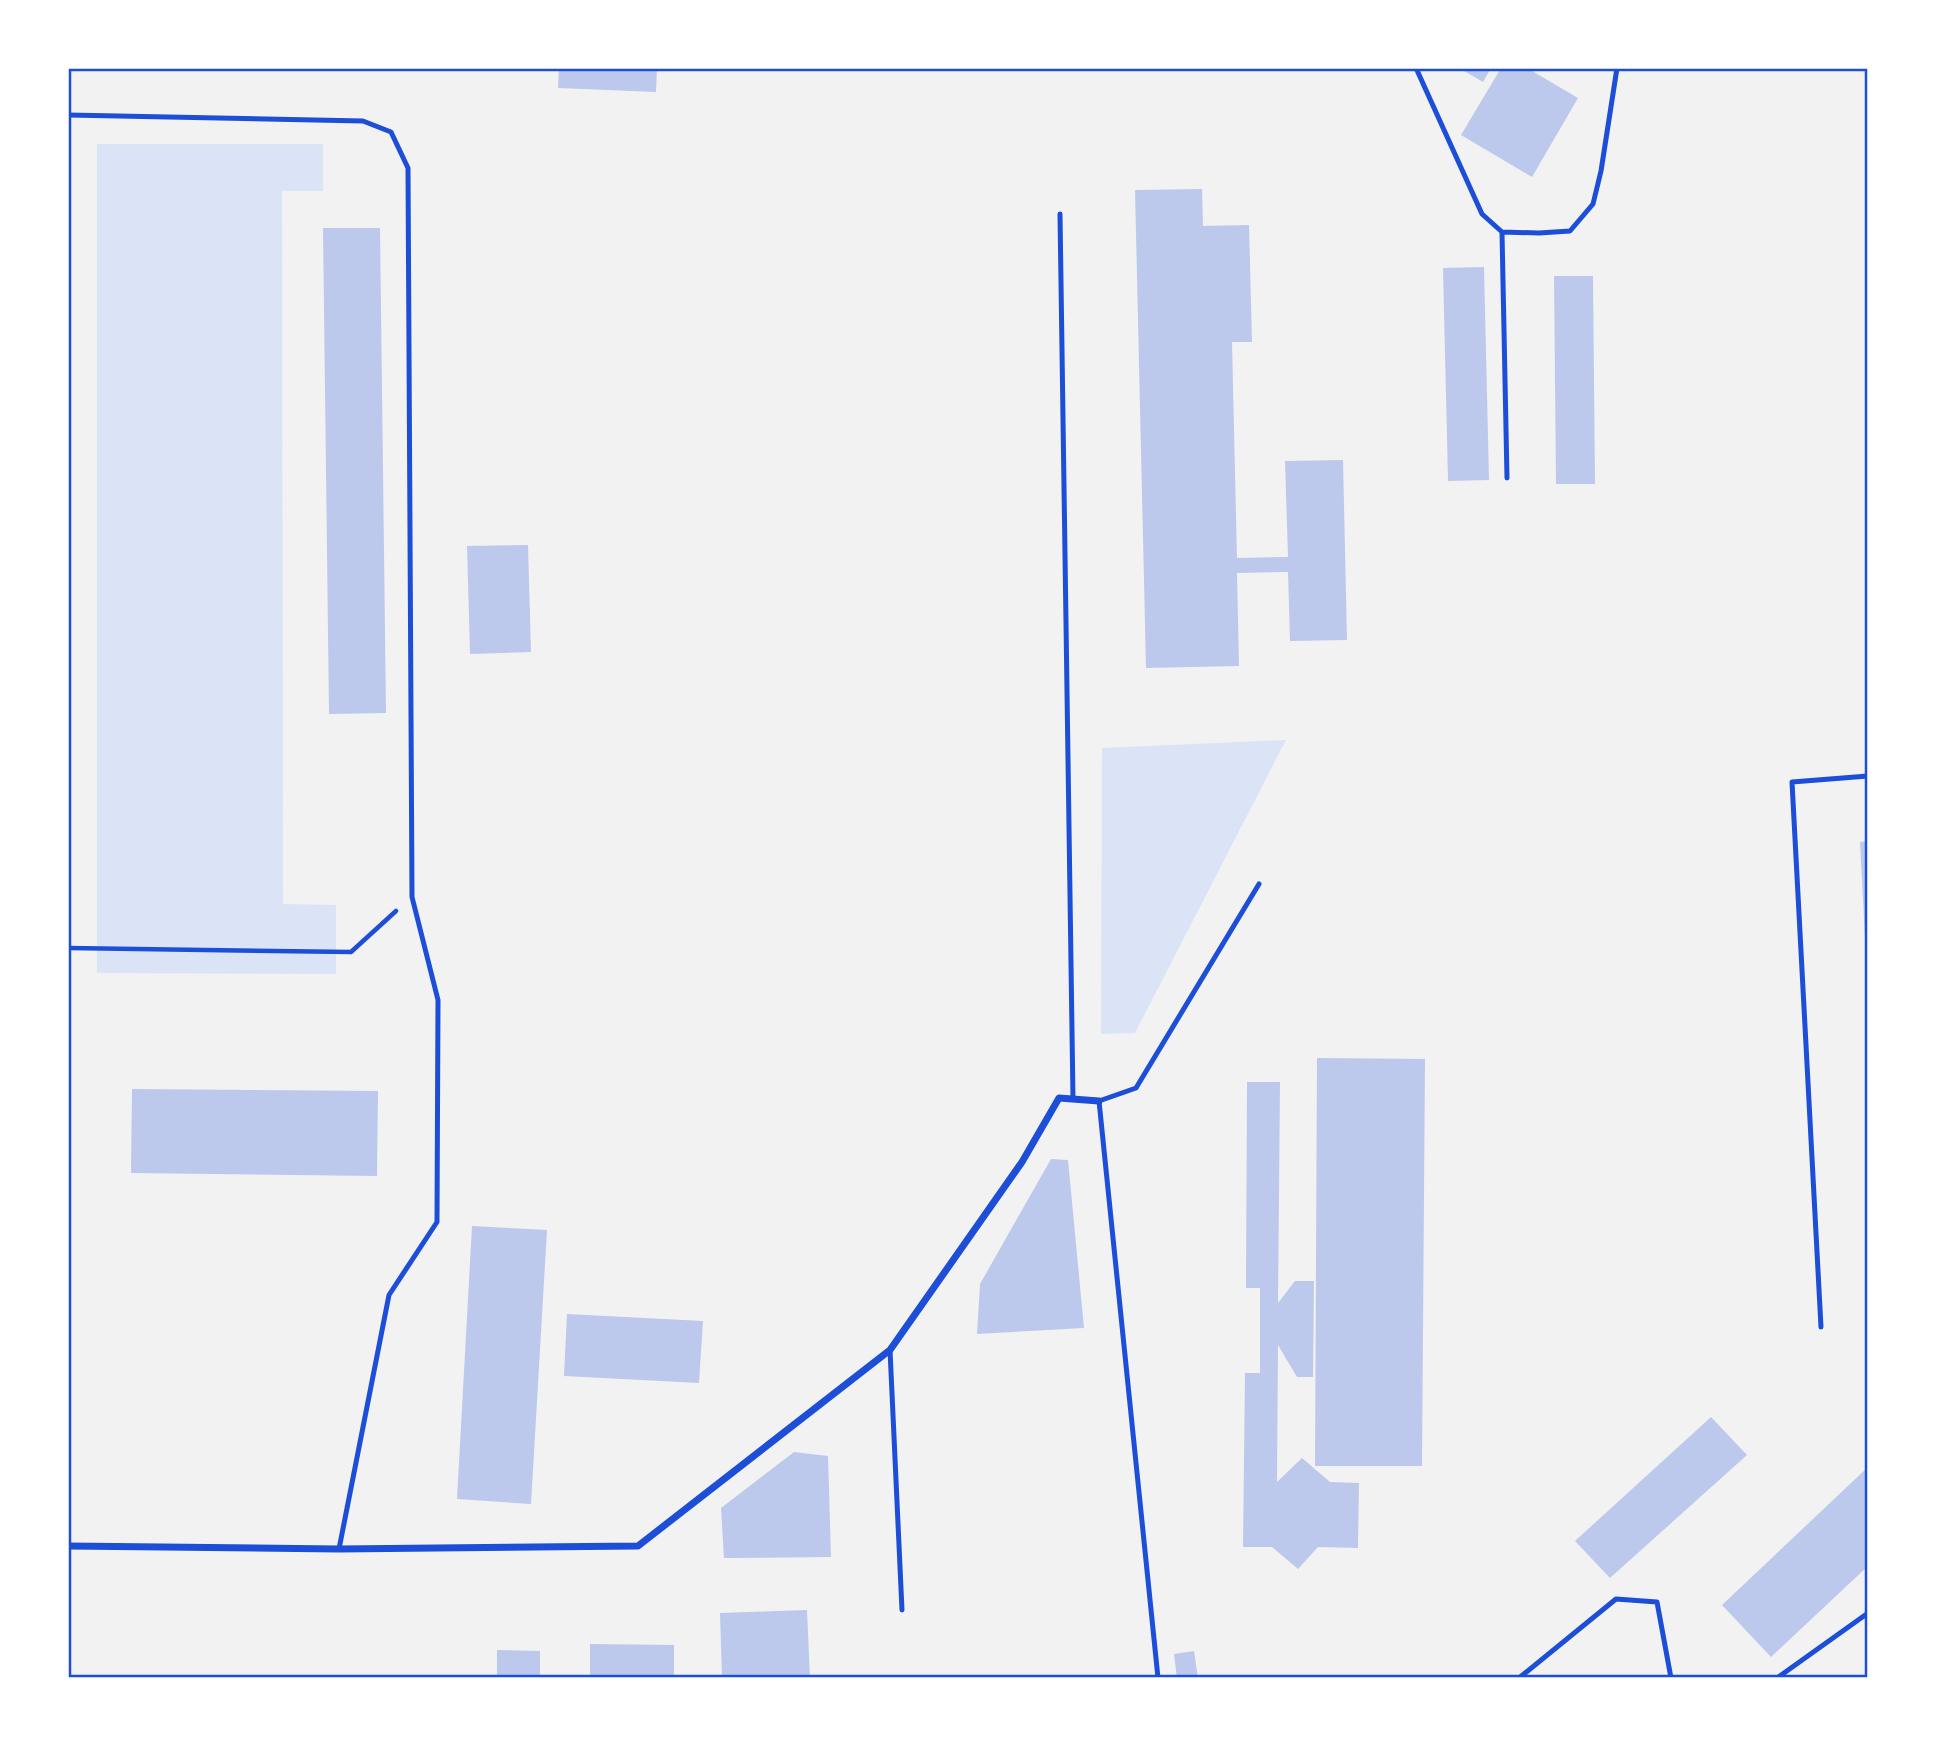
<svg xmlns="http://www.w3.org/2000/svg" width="1936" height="1746" font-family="'Titillium Web',sans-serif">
	<rect width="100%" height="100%" fill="#f2f2f2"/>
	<path fill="#dbe4f7" d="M97,144H323V191H282L283,904L336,905V974L97,973Z
		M1286,740L1135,1033L1101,1034L1102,748Z"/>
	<path fill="#bdc9ec" d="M559,68H657L656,92L558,88Z
		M1459,68H1491L1483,82Z
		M1501,68H1527L1578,98L1532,177L1461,135Z
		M1202,189L1203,226L1249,225L1252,342H1232L1237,558L1288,557L1285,461L1343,460L1347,640L1290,641L1288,572L1237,573L1239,666L1146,668L1135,190Z
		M323,228H380L386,713L329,714Z
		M1484,267L1489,480L1448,481L1443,268Z
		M1554,276H1593L1595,484H1556Z
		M528,545L531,652L470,654L467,546Z
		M1868,841V957H1866L1860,842Z
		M1317,1058L1425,1059L1422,1466H1315Z
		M1247,1082H1280L1278,1303L1295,1281H1314L1313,1377H1297L1278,1345L1277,1482L1302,1458L1330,1482L1359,1483L1358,1548L1318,1547L1298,1569L1272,1547H1243L1245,1373H1260V1288H1246Z
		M132,1089L378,1091L377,1176L131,1173Z
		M1051,1159L1068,1160L1084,1328L977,1334L980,1284Z
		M472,1226L547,1230L531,1504L457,1499Z
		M567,1314L703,1321L699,1383L564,1376Z
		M1711,1417L1747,1455L1610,1578L1575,1541Z
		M794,1452L828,1456L831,1557L724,1558L721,1508Z
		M1868,1467V1566L1771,1657L1722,1605Z
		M807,1610L810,1678H722L720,1613Z
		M590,1644L674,1645V1678H590Z
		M497,1650L540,1651V1678H497Z
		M1194,1651L1198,1678H1177L1174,1654Z"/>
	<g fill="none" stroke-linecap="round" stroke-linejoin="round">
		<path stroke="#1d4ed8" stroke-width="4.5" d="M68,948L351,952L396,911"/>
		<path stroke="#1d4ed8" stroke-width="5" d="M1416,68L1482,214L1502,232L1539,233L1570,231L1593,204L1601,171L1617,68
			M68,115L363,121L391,132L408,168L412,897L438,1000L437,1222L389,1295L339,1549
			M1060,214L1073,1099
			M1502,232L1507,478
			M1821,1327L1792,782L1868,776
			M890,1350L902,1610
			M1158,1678L1099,1101L1136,1088L1259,884
			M1519,1678L1616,1599L1657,1602L1671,1678
			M1777,1678L1868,1613"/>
		<path stroke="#1d4ed8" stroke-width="7" d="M68,1546L339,1549L638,1546L890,1350L1022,1162L1059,1098L1099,1101"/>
	</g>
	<rect width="1936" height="1746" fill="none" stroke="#ffffff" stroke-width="140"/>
	<rect x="70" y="70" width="1796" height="1606" fill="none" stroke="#1d4ed8" stroke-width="2.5"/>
</svg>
